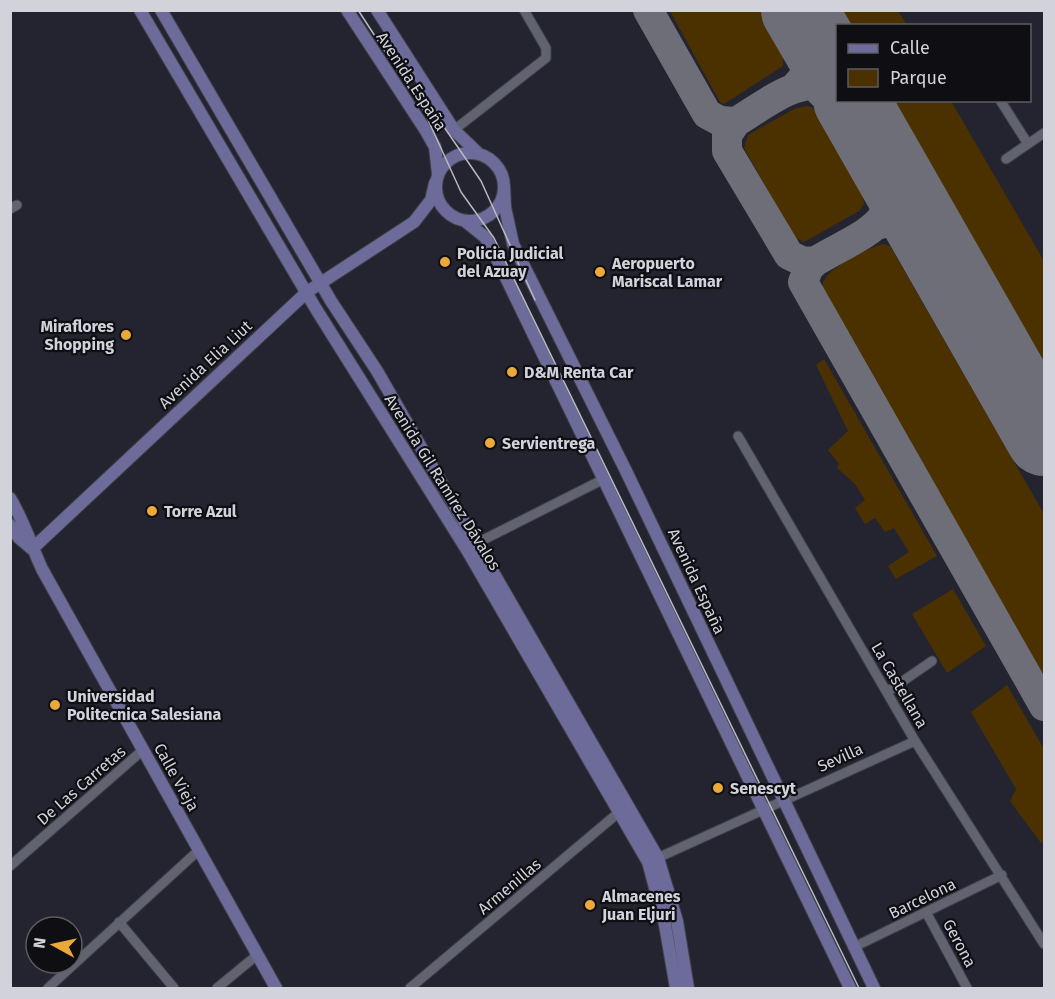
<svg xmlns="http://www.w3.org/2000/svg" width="1055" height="999" font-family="'Fira Sans',sans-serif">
	<rect width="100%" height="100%" fill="#242430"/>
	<path fill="#4c3100" d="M670,11H762L783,50V66L724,104L720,102Z
		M839,11H898L907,25H847Z
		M890,101H951L1044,261V369Z
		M806,106L812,107L862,192L864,204L859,211L804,242L794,237L744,148L748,135L794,109Z
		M883,244L890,246L1044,514V677L823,288C818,272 867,248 883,244Z
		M824,359L937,556L896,579L888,566L909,552L894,528L885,532L875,518L865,524L855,508L865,500L855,484L837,468L839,464L828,450L848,431L816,365Z
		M953,589L986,646L947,673L912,614Z
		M1007,685L1044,749V841L1041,843L1010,801L1016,789L971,712Z"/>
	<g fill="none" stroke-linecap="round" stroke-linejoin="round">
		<path stroke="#6e6e78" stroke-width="30" d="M648,10L707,114L720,121L736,122L727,135V151L789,255L804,262L816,261L809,267L803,282L1044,706
			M794,88C819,65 812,40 800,13
			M736,122C765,105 803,70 838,92
			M876,225C903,216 918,231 936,249
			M816,261C864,232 907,225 885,159"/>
		<path stroke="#6e6e78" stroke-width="76" d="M799,10L838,77
			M851,100L1044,438"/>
		<defs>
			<path id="street" d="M1000,100L1028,144
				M454,130L546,58V48L524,10
				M1006,159L1044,133
				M10,209L17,205
				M738,436L915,741L1044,944
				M471,546L604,479
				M887,692L932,661
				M653,860L915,741
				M10,866L143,750
				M926,912L967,988
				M119,922L174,988
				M854,947L1002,875
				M48,988L199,850
				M217,988L256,956
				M410,988L624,808"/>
			<path id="secondary" d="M140,10L316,309L467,550L648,862L665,925L676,988
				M161,10L331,301L377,371L658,858L677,921L688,988
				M347,10L426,131L435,147L438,174
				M377,10L454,130L478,153
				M436 187a34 34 0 1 1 68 0a34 34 0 1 1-68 0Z
				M504,185L505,207L513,244L626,471L874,988
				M465,221L485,237L493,251L850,988
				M10,498C24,521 31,545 42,569L276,988
				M10,525L19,538L32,549
				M32,549L307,292L414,222L431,200L435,183"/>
		</defs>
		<use href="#street" stroke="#40404a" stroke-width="11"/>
		<use href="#secondary" stroke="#40404a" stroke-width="14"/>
		<use href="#street" stroke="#626371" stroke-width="9"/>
		<use href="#secondary" stroke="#6d6b9a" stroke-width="12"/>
		<path stroke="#b7b8c1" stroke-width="1.5" d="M358,10L424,111L461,192L494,238L859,988
			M429,105L481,181L535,300"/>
	</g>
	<g fill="#eba93a" stroke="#0e0e13" stroke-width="2">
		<circle cx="445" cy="262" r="6"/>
		<circle cx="600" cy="272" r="6"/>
		<circle cx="126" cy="335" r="6"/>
		<circle cx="512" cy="372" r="6"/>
		<circle cx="490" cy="443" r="6"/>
		<circle cx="152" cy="511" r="6"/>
		<circle cx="55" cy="705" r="6"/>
		<circle cx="718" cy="788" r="6"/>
		<circle cx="590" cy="905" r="6"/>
	</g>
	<g text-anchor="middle" stroke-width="4.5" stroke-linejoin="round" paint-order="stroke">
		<g font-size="16" fill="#d1d2da" stroke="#0e0e13">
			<text transform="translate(412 81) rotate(57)" y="6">Avenida España</text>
			<text transform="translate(205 364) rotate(-43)" y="6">Avenida Elia Liut</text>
			<text transform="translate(443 482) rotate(58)" y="6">Avenida Gil Ramírez Dávalos</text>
			<text transform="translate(697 581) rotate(65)" y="6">Avenida España</text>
			<text transform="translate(900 685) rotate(60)" y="6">La Castellana</text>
			<text transform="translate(840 757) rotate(-24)" y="6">Sevilla</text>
			<text transform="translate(177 777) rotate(61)" y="6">Calle Vieja</text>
			<text transform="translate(81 785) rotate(-41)" y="6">De Las Carretas</text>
			<text transform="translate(509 886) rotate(-40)" y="6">Armenillas</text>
			<text transform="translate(922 898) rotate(-26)" y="6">Barcelona</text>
			<text transform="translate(960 943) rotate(62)" y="6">Gerona</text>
		</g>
		<g font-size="16" font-weight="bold" fill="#d1d2da" stroke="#0e0e13" text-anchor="start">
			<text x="457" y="259">Policia Judicial<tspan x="457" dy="18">del Azuay</tspan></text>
			<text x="612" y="269">Aeropuerto<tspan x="612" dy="18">Mariscal Lamar</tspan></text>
			<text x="114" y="332" text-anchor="end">Miraflores<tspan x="114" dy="18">Shopping</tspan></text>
			<text x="524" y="378">D&amp;M Renta Car</text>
			<text x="502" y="449">Servientrega</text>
			<text x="164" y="517">Torre Azul</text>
			<text x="67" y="702">Universidad<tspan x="67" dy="18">Politecnica Salesiana</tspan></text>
			<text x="730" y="794">Senescyt</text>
			<text x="602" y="902">Almacenes<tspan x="602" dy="18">Juan Eljuri</tspan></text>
		</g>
	</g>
	<rect width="1055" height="999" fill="none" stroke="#d1d2da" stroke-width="24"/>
	<rect x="836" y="24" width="195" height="78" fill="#0e0e13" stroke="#5c5c63" stroke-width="1.5"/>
	<rect x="848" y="44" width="30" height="9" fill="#6d6b9a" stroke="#5c5c63" stroke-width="1.5"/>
	<text x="890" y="54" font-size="18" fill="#d1d2da">Calle</text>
	<rect x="848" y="69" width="30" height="18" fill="#4c3100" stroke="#5c5c63" stroke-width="1.5"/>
	<text x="890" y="84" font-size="18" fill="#d1d2da">Parque</text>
	<g transform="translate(54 945) rotate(278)"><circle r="28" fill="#0e0e13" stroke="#5c5c63" stroke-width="1.5"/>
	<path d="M0-4.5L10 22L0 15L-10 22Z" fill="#eba93a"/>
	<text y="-9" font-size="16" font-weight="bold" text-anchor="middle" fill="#d1d2da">N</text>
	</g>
</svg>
